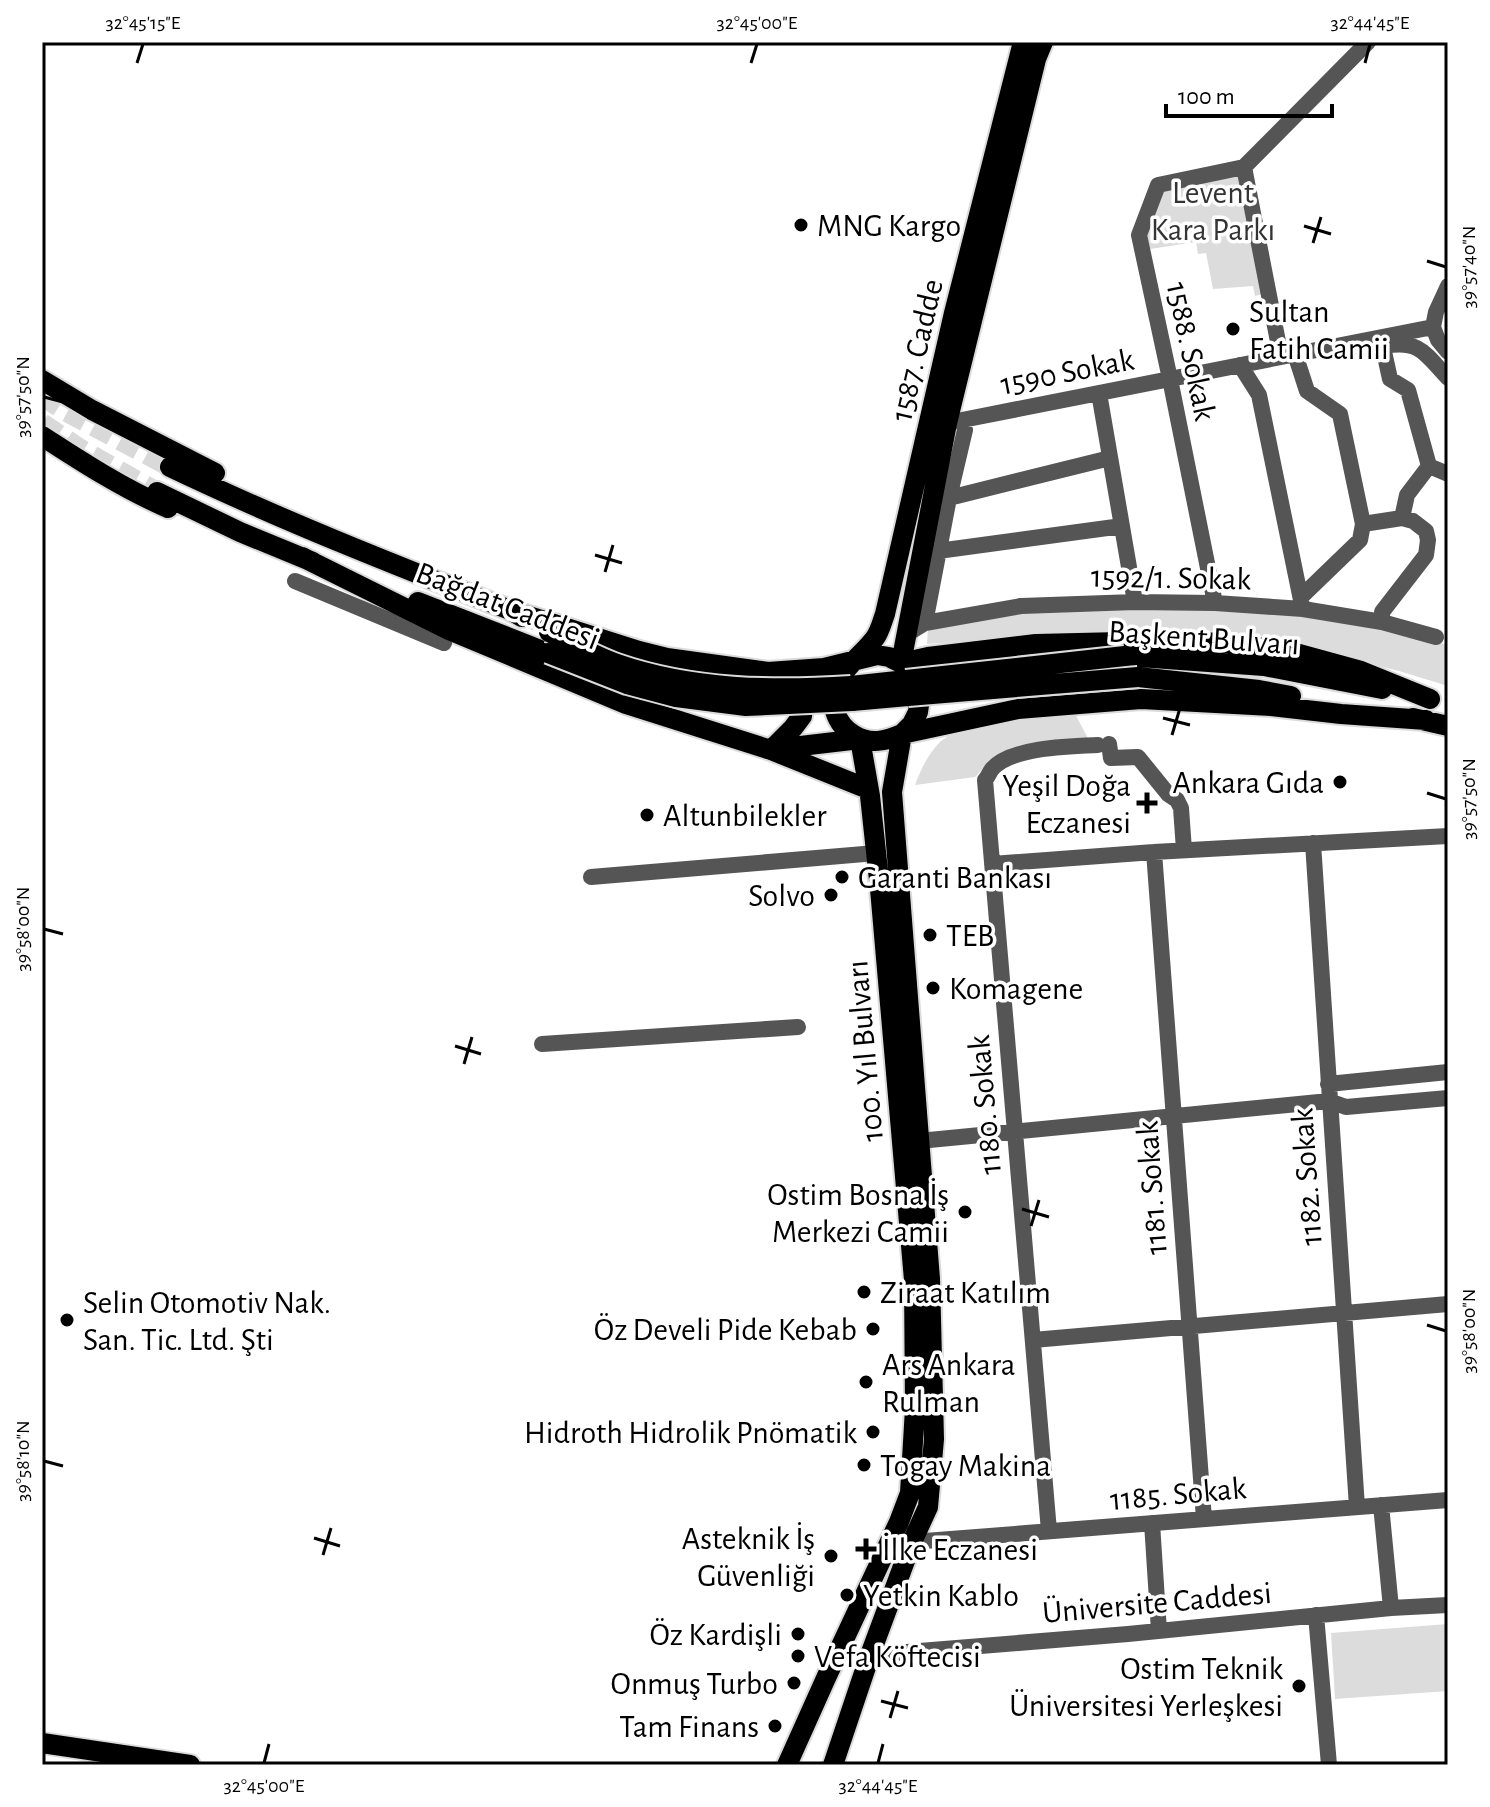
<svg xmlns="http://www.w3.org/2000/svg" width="1490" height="1807" font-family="'Alegreya Sans',sans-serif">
	<rect width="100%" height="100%" fill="#fff"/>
	<path fill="#dcdcdc" d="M1240,170L1263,294L1255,296L1253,286L1213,289L1206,253L1198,254L1196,242L1150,249L1145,228L1161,187Z
		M1243,608L1382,627L1448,645V686L1399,671L1275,640L1196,632L1035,637L927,644L928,629L980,618L1055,610Z
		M1074,712L1089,740C1057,742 1020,738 993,758C987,763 981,771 975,777L915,785C921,769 928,754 940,742C967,717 1037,716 1074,712Z
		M1448,1624V1691L1335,1699L1331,1633Z"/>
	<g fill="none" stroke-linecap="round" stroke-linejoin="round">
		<path stroke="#d9d9d9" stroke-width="20" stroke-dasharray="20 10" stroke-linecap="butt" d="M42,396L65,411L170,467
			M42,423L79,448L157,492"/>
		<defs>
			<path id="major" d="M1023,42L954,313L885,614C882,622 880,631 875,638C858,661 825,678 835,711C838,721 845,730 854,735C870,745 886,741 902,734L1018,709L1141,699L1271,706L1341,714L1426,720
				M42,380L92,410L215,473
				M42,436C82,462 124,489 168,508
				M170,467C281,520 395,565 510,610L522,617
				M157,492L240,532L313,562
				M302,557L449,630L626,704L771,750L868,789
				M418,602L548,653
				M510,610L639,651L667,658L768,672L824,668L877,655L889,657L901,663L911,672L918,685L920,698L918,712L912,724L902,734
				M1125,656L1264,666L1382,689
				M901,663L947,423L1036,59L1043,42
				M901,663L928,657L1036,644L1162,641L1227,643L1288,651L1361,671L1430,699
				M1138,677L1259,690L1291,696
				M851,686L906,680
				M852,701L908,696
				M1413,718L1448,726
				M775,749L860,739
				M771,750L793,728L802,716L804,694L798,688
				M42,1743L190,1765
				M787,1765L826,1678L899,1522L910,1493L915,1408L914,1280L880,889L870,796L860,739
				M833,1765L870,1655L912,1542L928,1507L934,1439L930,1279L892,792L902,734"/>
		</defs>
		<use href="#major" stroke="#dbdbdb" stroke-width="24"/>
		<path stroke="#555" stroke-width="16" d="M1244,167L1281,357
			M1433,327L1436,312L1448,286
			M1433,327L1438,340L1448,352
			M1385,346C1420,339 1426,355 1448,378
			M1295,354L1307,391L1340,414L1363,524L1360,540L1301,597
			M1240,365L1259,395L1302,605
			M1099,393L1135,602
			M947,423L1433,327
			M1429,466L1448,474
			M949,498L1110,458
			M1363,524L1402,518L1407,495L1429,466L1408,390L1390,379L1383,347
			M938,551L1122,526
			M295,581L444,643
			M1215,603L1170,379L1139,235L1158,185L1244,167L1368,42
			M1382,622V612L1426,555L1428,540L1426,531L1413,521L1402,518
			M925,623L949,498L965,430
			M907,634L925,623L1021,606L1135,602L1215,603L1303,609L1382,622L1436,637
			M1109,744L1111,758L1138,757L1168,794L1177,800L1181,808L1184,850
			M1313,843L1357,1507
			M1154,852L1204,1519
			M992,864L1154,852L1448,836
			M591,877L876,853
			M542,1044L798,1027
			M1328,1084L1448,1072
			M919,1141L1329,1101L1346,1107L1448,1098
			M1033,1340L1448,1304
			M1381,1505L1391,1608
			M1152,1523L1159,1631
			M1049,1531L985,780C988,777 989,773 992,769C1011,747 1071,746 1098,745
			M912,1542L1448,1500
			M1316,1615L1329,1765
			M870,1655L1128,1634L1391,1608L1448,1605"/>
		<use href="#major" stroke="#000" stroke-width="20"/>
		<defs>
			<path id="major-bridge" d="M549,632C572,643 594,656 617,664C692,690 773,691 851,686
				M548,653L627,684L676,697L746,706L852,701
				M906,680L1125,656
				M908,696L1138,677"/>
		</defs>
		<use href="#major-bridge" stroke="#dbdbdb" stroke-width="24" stroke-linecap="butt"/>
		<use href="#major-bridge" stroke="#000" stroke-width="20"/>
	</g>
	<path fill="none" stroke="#000" stroke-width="3" d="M137,63L143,44M751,63L757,44M1365,63L1370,44M1304,226L1331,234M1313,243L1321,217M1427,261L1446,267M44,397L63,402M595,555L622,563M605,572L613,545M1163,718L1190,725M1172,735L1180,708M1427,793L1446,799M44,929L63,934M455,1046L481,1054M464,1064L472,1037M1022,1209L1049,1217M1031,1226L1039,1200M1427,1325L1446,1331M44,1461L63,1466M314,1538L340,1546M323,1555L331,1528M881,1701L908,1708M890,1718L898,1691M264,1763L269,1744M878,1763L883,1744"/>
	<g fill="#000" stroke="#fff" stroke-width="3">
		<circle cx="801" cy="225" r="8"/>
		<circle cx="1233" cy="329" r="8"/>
		<circle cx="1340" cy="782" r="8"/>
		<path d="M1143 791h8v8h8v8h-8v8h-8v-8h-8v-8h8z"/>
		<circle cx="647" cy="815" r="8"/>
		<circle cx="842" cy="877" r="8"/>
		<circle cx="831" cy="895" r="8"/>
		<circle cx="930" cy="935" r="8"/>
		<circle cx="933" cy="988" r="8"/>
		<circle cx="965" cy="1212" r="8"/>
		<circle cx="864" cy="1292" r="8"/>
		<circle cx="67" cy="1320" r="8"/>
		<circle cx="873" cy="1329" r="8"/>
		<circle cx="866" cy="1382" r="8"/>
		<circle cx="873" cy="1432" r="8"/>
		<circle cx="864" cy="1465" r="8"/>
		<path d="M862 1537h8v8h8v8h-8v8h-8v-8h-8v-8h8z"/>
		<circle cx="831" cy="1556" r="8"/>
		<circle cx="847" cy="1595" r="8"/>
		<circle cx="798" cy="1634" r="8"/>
		<circle cx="798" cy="1656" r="8"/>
		<circle cx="794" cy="1683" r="8"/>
		<circle cx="1299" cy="1686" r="8"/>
		<circle cx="775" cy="1726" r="8"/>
	</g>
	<g text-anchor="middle" stroke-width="7" stroke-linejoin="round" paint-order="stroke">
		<g font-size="32" fill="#333" stroke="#fff">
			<text x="1213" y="203">Levent<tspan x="1213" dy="37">Kara Parkı</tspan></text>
		</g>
		<g font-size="32" fill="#000" stroke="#fff" text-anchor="start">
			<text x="817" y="236">MNG Kargo</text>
			<text x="1249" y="322">Sultan<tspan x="1249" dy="37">Fatih Camii</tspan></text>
			<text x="1324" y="793" text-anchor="end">Ankara Gıda</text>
			<text x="1131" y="796" text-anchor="end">Yeşil Doğa<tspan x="1131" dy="37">Eczanesi</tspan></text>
			<text x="663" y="826">Altunbilekler</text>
			<text x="858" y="888">Garanti Bankası</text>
			<text x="815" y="906" text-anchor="end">Solvo</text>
			<text x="946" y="946">TEB</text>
			<text x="949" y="999">Komagene</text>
			<text x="949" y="1205" text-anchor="end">Ostim Bosna İş<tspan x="949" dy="37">Merkezi Camii</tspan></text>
			<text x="880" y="1303">Ziraat Katılım</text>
			<text x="83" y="1313">Selin Otomotiv Nak.<tspan x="83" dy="37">San. Tic. Ltd. Şti</tspan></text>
			<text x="857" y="1340" text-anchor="end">Öz Develi Pide Kebab</text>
			<text x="882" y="1375">Ars Ankara<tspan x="882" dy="37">Rulman</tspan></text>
			<text x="857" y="1443" text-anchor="end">Hidroth Hidrolik Pnömatik</text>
			<text x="880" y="1476">Togay Makina</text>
			<text x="815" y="1549" text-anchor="end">Asteknik İş<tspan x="815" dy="37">Güvenliği</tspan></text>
			<text x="882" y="1560">İlke Eczanesi</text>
			<text x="863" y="1606">Yetkin Kablo</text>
			<text x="782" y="1645" text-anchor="end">Öz Kardişli</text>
			<text x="814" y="1667">Vefa Köftecisi</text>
			<text x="1283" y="1679" text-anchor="end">Ostim Teknik<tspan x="1283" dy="37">Üniversitesi Yerleşkesi</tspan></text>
			<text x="778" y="1694" text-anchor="end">Onmuş Turbo</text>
			<text x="759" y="1737" text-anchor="end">Tam Finans</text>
		</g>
		<g font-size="32" fill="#000" stroke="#fff">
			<text transform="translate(916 350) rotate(-77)" y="11">1587. Cadde</text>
			<text transform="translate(1192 351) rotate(78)" y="11">1588. Sokak</text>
			<text transform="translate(1067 371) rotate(-11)" y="11">1590 Sokak</text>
			<text transform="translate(1171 577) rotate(1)" y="11">1592/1. Sokak</text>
			<text transform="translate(508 605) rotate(21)" y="11">Bağdat Caddesi</text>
			<text transform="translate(1204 637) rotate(4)" y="11">Başkent Bulvarı</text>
			<text transform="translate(864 1051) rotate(-95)" y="11">100. Yıl Bulvarı</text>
			<text transform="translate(984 1105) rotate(-95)" y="11">1180. Sokak</text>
			<text transform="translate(1306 1177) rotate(-94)" y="11">1182. Sokak</text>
			<text transform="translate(1151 1188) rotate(-94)" y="11">1181. Sokak</text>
			<text transform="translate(1178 1493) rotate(-5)" y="11">1185. Sokak</text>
			<text transform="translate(1157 1602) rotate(-5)" y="11">Üniversite Caddesi</text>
		</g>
	</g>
	<rect width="1490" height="1807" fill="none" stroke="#ffffff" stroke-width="88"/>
	<path d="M1166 104v12h166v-12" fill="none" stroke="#000000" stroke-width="4"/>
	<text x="1178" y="104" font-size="24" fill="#000000" stroke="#ffffff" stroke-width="6" paint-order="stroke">100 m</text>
	<rect x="44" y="44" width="1402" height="1719" fill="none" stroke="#000" stroke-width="3"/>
	<g font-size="20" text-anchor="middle" fill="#000">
		<text x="143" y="29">32°45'15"E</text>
		<text x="757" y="29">32°45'00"E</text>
		<text x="1370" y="29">32°44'45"E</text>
		<text transform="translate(1468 267) rotate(-90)" y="7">39°57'40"N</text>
		<text transform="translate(22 397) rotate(-90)" y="7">39°57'50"N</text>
		<text transform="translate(1468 799) rotate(-90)" y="7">39°57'50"N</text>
		<text transform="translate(22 929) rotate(-90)" y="7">39°58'00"N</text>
		<text transform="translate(1468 1331) rotate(-90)" y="7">39°58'00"N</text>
		<text transform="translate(22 1461) rotate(-90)" y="7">39°58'10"N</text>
		<text x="264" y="1792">32°45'00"E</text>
		<text x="878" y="1792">32°44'45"E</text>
	</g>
</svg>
